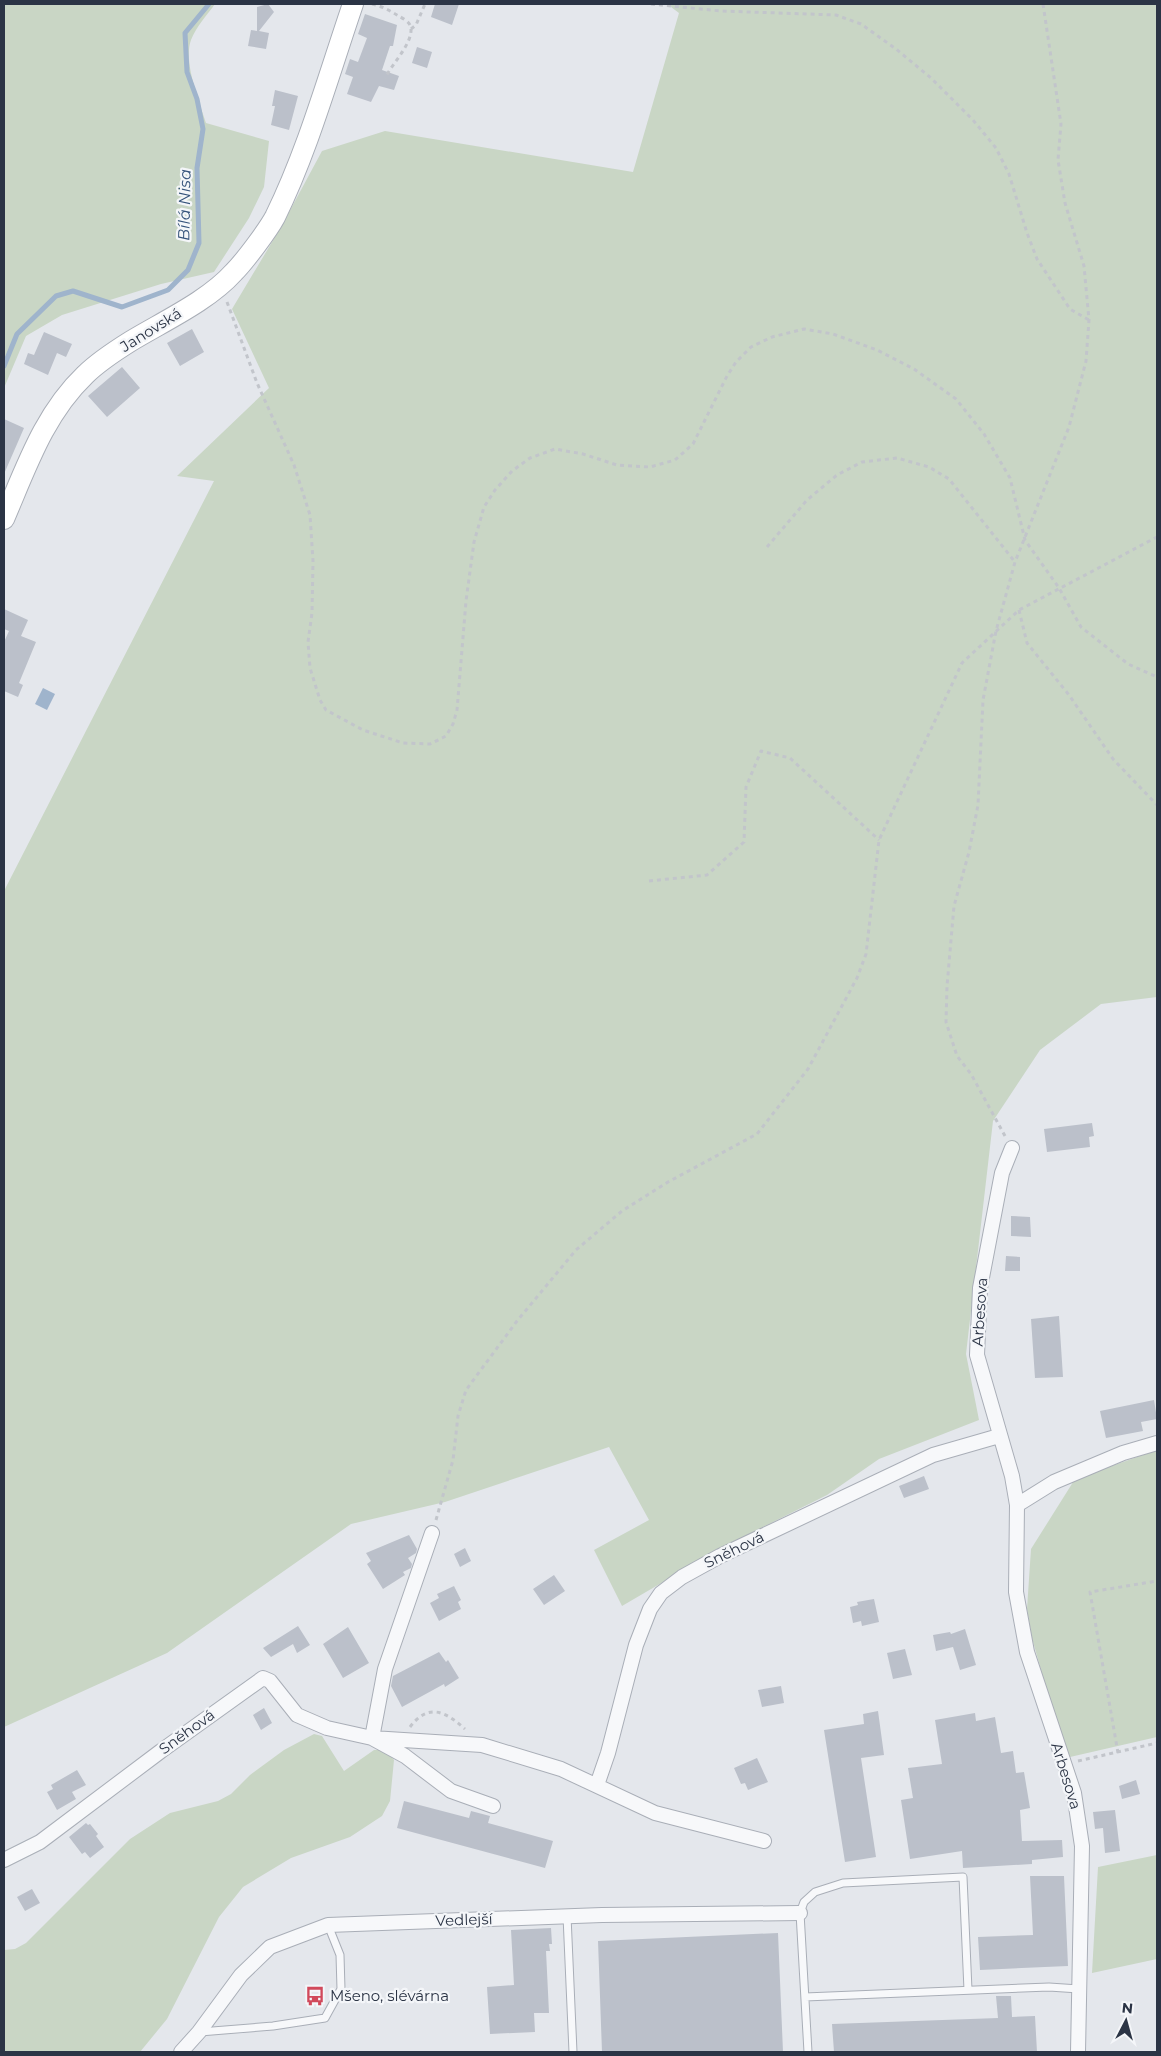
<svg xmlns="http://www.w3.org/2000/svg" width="1161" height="2056" font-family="Montserrat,sans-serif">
	<rect width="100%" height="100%" fill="#e4e7ec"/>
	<path fill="#c9d6c5" d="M4,4H215C207,15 196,27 191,40C183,62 199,101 206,123L269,141L264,187L249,218L214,272L161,284L62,315L26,336L4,388Z
		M667,4H1157V997L1101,1004L1040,1050L993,1121L966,1354L979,1420L879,1459L827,1495L723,1547L622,1606L594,1550L649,1520L609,1447L445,1502L351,1524L167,1653L4,1727V891L214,481L177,476L269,388L232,309L281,227L322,151L385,131L633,172L679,13Z
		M1157,1450V1737L1070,1757L1048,1695L1032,1638L1027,1609L1031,1549L1075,1479Z
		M314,1734L322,1736L344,1771L374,1750H386L394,1760L390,1801L382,1816L350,1837L291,1858L243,1887L219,1917L167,2019L140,2052H4V1950L15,1949L26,1943L130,1839L170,1813L218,1801L231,1794L250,1775L284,1750Z
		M1157,1855V1959L1092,1973L1098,1867Z"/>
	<path fill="#9fb4cc" d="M43,688L55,694L47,710L35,704Z"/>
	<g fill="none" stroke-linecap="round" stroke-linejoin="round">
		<path stroke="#9fb4cc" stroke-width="5" d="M4,366L17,334L56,296L73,291L122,307L168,290L188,270L199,243L197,168L203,129L197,99L187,72L185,33L209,4"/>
	</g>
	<path fill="#bbc0ca" d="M268,4L274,12L259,31L269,33L266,49L248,46L251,30L257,31V7Z
		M435,4H459L452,25L431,17Z
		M365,14L397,25L393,46H390L382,70L399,76L394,90L379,86L371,102L347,94L353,77L345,74L350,59L358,62L367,38L358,34Z
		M417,47L432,52L427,68L412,63Z
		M275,90L298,96L289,130L271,125L275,106H272Z
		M192,329L204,352L180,366L167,343Z
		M44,332L72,344L66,357L57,353L48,375L24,364L28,353L34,355Z
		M122,367L140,388L107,417L88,396Z
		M4,419L24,428L4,474Z
		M4,609L28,620L21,636L36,642L19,683L23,685L18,697L4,691V642L9,631L4,629Z
		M1092,1123L1094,1136L1089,1137L1090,1147L1047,1152L1044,1129Z
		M1011,1216L1030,1217L1031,1237L1011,1236Z
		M1006,1256L1020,1257V1271H1005Z
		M1059,1316L1063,1377L1035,1378L1031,1319Z
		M1154,1400L1157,1419L1141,1422L1143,1431L1106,1438L1100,1411Z
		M924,1476L929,1489L904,1498L899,1486Z
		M409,1535L417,1549L416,1553L408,1558L412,1564L411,1568L403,1572L405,1575L383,1589L367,1564L371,1561L366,1553Z
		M465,1548L471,1561L460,1567L454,1554Z
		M554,1575L565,1591L544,1605L533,1589Z
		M454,1586L461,1600L458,1602L461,1609L439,1621L430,1603L439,1598L437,1594Z
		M874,1599L879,1622L862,1626L861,1621L853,1623L850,1607L858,1605L857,1602Z
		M298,1626L310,1645L297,1653L293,1644L271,1657L263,1648Z
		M348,1627L369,1663L343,1678L323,1644Z
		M965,1629L976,1665L960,1670L953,1647L936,1651L933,1635L950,1632L951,1634Z
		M905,1649L912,1675L893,1679L887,1653Z
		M439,1652L446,1662L448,1660L459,1678L445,1687L444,1684L402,1707L391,1686L393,1676Z
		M781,1686L784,1703L762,1707L758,1690Z
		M264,1708L272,1723L261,1730L253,1715Z
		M878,1711L884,1755L861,1758L876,1857L845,1862L824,1730L864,1724L863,1714Z
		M975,1713L976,1721L995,1717L1001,1753L1013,1751L1016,1773L1024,1772L1030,1808L1020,1810L1022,1841L1062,1840L1063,1857L1032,1860V1864L963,1868L962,1851L910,1859L901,1800L913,1798L908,1768L942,1764L935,1720Z
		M757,1758L768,1782L748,1790L745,1783L741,1784L734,1768Z
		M77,1770L86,1785L72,1792L76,1799L57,1810L47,1792L53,1789L51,1785Z
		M1136,1780L1140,1794L1122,1799L1119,1786Z
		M404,1801L469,1818L471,1811L490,1816L488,1823L553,1841L545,1868L397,1828Z
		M1115,1810L1120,1851L1105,1853L1103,1828L1095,1829L1093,1812Z
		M86,1823L88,1825L90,1824L98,1834L96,1836L104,1847L90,1858L85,1852L82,1854L69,1837Z
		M1030,1876H1064L1068,1966L980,1970L978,1937L1033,1935Z
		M32,1889L40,1903L25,1911L17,1897Z
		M551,1928L552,1944H549L550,1951H546L549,2013H534L535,2032L490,2034L487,1987L514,1985L511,1930Z
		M778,1933L783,2052H602L598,1941Z
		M996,1996H1011L1012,2017L1035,2016L1037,2052H834L832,2024L998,2018Z"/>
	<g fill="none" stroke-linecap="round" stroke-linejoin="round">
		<defs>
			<path id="lane" d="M567,1916L573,2052
				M805,1997L1049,1987L1079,1989
				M200,2032L273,2026L325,2018L341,1989L340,1955L328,1925
				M808,2052L800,1913L804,1902L815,1892L843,1883L963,1877L968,1990"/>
			<path id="street" d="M1012,1148L1002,1173L980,1288L977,1355L1012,1476L1017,1505L1016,1592L1027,1652L1074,1793L1082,1846L1078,2052
				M1017,1505L1054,1482L1123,1453L1157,1443
				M432,1533L385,1669L372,1738L405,1756L451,1791L493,1806
				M597,1785L608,1753L636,1645L650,1609L661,1593L682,1577L720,1556L933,1455L999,1436
				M4,1860L40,1842L161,1751L263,1678L270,1681L297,1715L327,1728L372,1738L482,1745L561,1769L655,1813L764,1841
				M181,2052L199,2032L241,1975L270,1947L328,1925L602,1915L800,1913"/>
			<path id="secondary" d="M4,519C26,468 44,414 85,375C98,362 115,351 131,341C164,321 208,301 234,272C245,261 268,230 275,217C308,150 329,74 353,4"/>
		</defs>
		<use href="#lane" stroke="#a9aeb7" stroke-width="9"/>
		<use href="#street" stroke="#a9aeb7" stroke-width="16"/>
		<use href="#secondary" stroke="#a9aeb7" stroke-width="22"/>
		<path stroke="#c2c5cb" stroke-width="3" stroke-dasharray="4 4" stroke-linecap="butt" d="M372,4C381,6 389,10 397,15C402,18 411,22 411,29C412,44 392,64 385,78
			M651,4L721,11L836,15L861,24L896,49L931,78L973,120L996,148L1009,174L1027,233L1037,259L1070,309L1089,320
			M411,29L416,25L425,4
			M227,302L257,383L294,465L310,515L313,561L312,613L308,642L310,668L320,700L326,710L363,730L403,743L430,744L446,736L453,724L457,710L466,601L474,542L484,507L495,490L512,471L530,458L555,449L583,454L617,465L650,467L675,460L693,444L727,376L736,362L751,347L772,337L804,329L833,334L877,350L914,369L956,399L984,434L1010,478L1025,540L1059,588L1081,627L1128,664L1157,677
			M767,547L807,500L837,475L862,462L897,458L929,467L949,479L1015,562
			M1019,610L1027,643L1069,695L1113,759L1157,805
			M649,881L707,875L744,842L746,787L761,751L790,758L879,840
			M1005,1136L971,1074L957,1056L946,1022L947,986L954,906L969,852L978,805L983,700L996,631L1015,562L1069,427L1086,361L1089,320L1084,266L1065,203L1058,160L1061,124L1043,4
			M436,1520L453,1460L458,1416L466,1390L517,1321L576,1250L622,1211L668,1182L757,1134L808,1069L857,978L866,954L879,840L962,663L1019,610L1157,537
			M410,1727C429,1702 446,1712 465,1729
			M1118,1753L1090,1592L1157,1581
			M1078,1761L1157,1743"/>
		<use href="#lane" stroke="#f7f8fa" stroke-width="7"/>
		<use href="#street" stroke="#f7f8fa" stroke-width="14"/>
		<use href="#secondary" stroke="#fff" stroke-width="20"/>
	</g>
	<defs>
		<symbol id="bus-bare" viewBox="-9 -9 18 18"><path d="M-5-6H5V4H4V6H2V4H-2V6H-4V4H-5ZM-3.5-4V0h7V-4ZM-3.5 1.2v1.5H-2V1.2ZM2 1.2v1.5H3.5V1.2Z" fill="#d1495b" stroke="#f4f6f9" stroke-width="2.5" paint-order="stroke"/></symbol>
	</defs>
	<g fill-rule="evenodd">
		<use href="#bus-bare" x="301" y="1982" width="28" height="28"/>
	</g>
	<g text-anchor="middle" stroke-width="4.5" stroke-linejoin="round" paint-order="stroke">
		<g font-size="15" fill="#2b3445" stroke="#f4f6f9">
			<text transform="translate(151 330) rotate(-32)" y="5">Janovská</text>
			<text transform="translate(980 1312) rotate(-86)" y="5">Arbesova</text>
			<text transform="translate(734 1550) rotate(-26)" y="5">Sněhová</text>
			<text transform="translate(187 1732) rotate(-36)" y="5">Sněhová</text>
			<text transform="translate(1066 1776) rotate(73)" y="5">Arbesova</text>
			<text transform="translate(464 1920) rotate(-2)" y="5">Vedlejší</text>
		</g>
		<g font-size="15" fill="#2b3445" stroke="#f4f6f9" text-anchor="start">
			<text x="330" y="2001">Mšeno, slévárna</text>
		</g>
		<g font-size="16" font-style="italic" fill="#34527a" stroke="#f4f6f9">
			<text transform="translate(184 205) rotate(-89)" y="6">Bílá Nisa</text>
		</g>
	</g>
	<rect width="1161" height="2056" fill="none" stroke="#2b3445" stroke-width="10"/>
	<g transform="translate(1126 2021) rotate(6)" stroke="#f4f6f9" stroke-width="4" paint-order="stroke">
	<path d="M0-4L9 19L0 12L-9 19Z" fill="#2b3445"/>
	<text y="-8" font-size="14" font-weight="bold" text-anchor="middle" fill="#2b3445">N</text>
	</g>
</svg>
